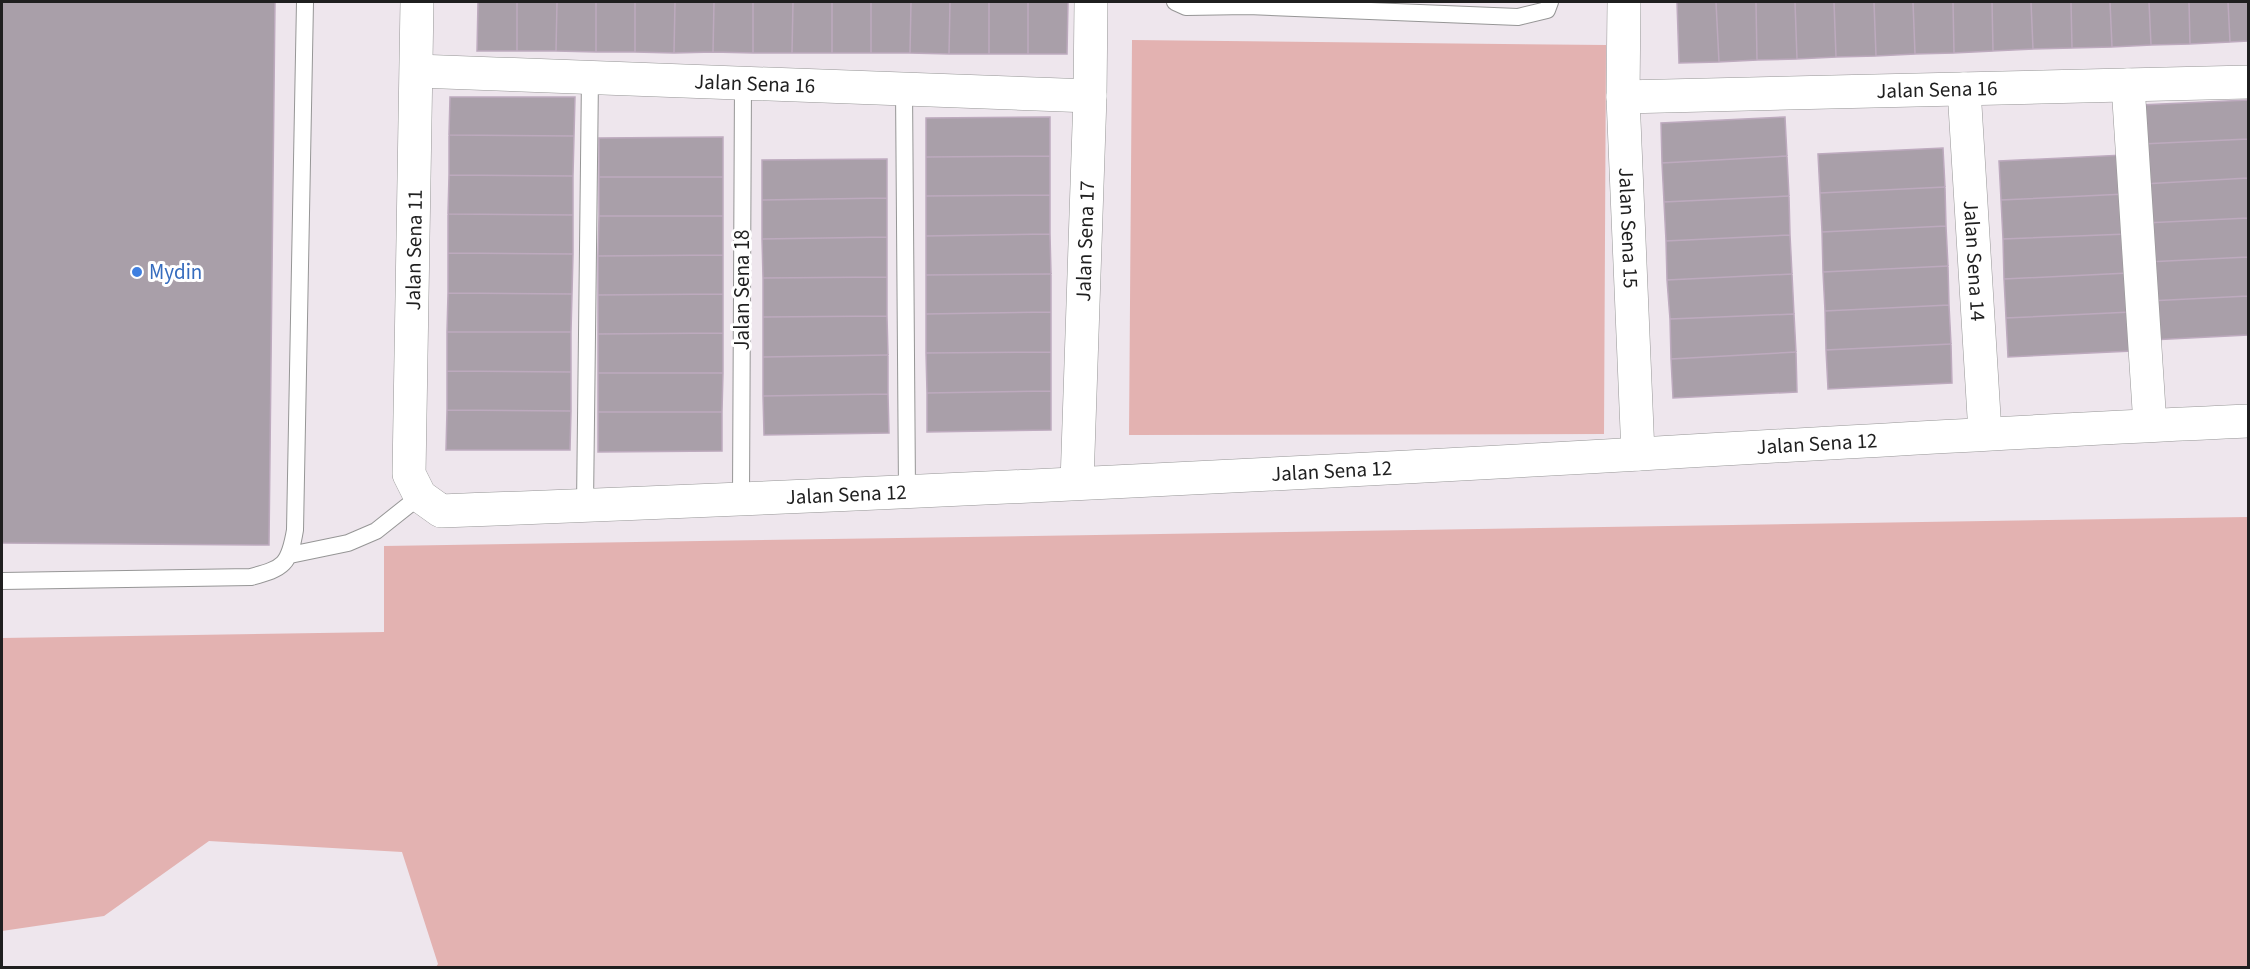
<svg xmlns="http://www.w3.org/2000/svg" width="2250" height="969" font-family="'Source Sans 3',sans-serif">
	<rect width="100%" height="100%" fill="#eee6ed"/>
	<path fill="#e3b2b1" d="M1132,40L1606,45L1604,434L1129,435Z
		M2248,517V967H436L438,964L402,852L209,841L104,916L2,931V638L384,632V546Z"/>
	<path fill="#a99fa9" stroke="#bdaabe" stroke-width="1.5" d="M2,2H275L269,545L2,543Z
		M478,2H517V51H477Z
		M517,2H557L556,51H517Z
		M557,2H596V52L556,51Z
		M596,2H635V52H596Z
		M635,2H675L674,53L635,52Z
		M675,2H714L713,52L674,53Z
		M714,2H753V53L713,52Z
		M753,2H793L792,53H753Z
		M793,2H832V53H792Z
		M832,2H871V53H832Z
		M871,2H911L910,53H871Z
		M911,2H950L949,54L910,53Z
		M950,2H989V54H949Z
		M989,2H1028V54H989Z
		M1028,2H1068L1067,54H1028Z
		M1677,2H1716L1719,62L1679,63Z
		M1716,2H1756L1757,60L1719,62Z
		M1756,2H1795L1797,59L1757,60Z
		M1795,2H1834L1836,57L1797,59Z
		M1834,2H1874L1876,56L1836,57Z
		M1874,2H1913L1915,54L1876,56Z
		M1913,2H1953L1954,53L1915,54Z
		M1953,2H1992L1993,51L1954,53Z
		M1992,2H2031L2033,49L1993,51Z
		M2031,2H2071L2072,48L2033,49Z
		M2071,2H2110L2112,47L2072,48Z
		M2110,2H2149L2151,45L2112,47Z
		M2149,2H2189L2190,44L2151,45Z
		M2189,2H2228L2230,42L2190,44Z
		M2228,2H2248V41L2230,42Z
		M450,97H575L574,136L449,135Z
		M2248,100V139L2142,144L2140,105Z
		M1050,117V156L926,157V118Z
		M1785,117L1787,156L1662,163L1661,123Z
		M449,135L574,136L573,176L449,175Z
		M723,137V177H599V138Z
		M2248,139V178L2143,184L2142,144Z
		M1943,148L1945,187L1820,193L1818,154Z
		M2124,155L2125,194L2001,200L1999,161Z
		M1050,156V195L926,196V157Z
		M1787,156L1789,196L1664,202L1662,163Z
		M887,159V198L762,200V160Z
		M449,175L573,176V215L448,214Z
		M599,177H723V216H599Z
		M2248,178V218L2145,223L2143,184Z
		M1945,187L1946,226L1822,232L1820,193Z
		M2125,194L2127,234L2003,239L2001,200Z
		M1050,195V234L926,236V196Z
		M1789,196L1790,235L1666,241L1664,202Z
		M887,198V237L762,239V200Z
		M448,214L573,215V254L448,253Z
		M599,216H723V255L598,256Z
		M2248,218V257L2147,262L2145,223Z
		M1946,226L1948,266L1823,272L1822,232Z
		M1050,234L1051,274L926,275V236Z
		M2127,234L2128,273L2004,279L2003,239Z
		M1790,235L1792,274L1667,280L1666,241Z
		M887,237V277L763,278L762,239Z
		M448,253L573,254L572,294L448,293Z
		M723,255V294L598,295V256Z
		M2248,257V296L2149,301L2147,262Z
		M1948,266L1949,305L1825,311L1823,272Z
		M2128,273L2131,312L2006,318L2004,279Z
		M1051,274V312L926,314V275Z
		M1792,274L1794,314L1670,319L1667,280Z
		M887,277V316L763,317V278Z
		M448,293L572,294L571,332H447Z
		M723,294V333L598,334V295Z
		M2248,296V335L2151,340L2149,301Z
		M1949,305L1951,344L1826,350L1825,311Z
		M1051,312V352L926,353V314Z
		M2131,312L2132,351L2008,357L2006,318Z
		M1794,314L1796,352L1671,359L1670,319Z
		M887,316L888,355L763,357V317Z
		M447,332H571V372L447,371Z
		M723,333V373H598V334Z
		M1951,344L1952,383L1828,389L1826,350Z
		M1051,352V391L927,393L926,353Z
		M1796,352L1797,392L1673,398L1671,359Z
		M888,355V394L763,396V357Z
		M447,371L571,372V411L447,410Z
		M598,373H723L722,412H598Z
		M1051,391V430L927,432V393Z
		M888,394L889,433L764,435L763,396Z
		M447,410L571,411L570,450H446Z
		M598,412H722V451L598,452Z"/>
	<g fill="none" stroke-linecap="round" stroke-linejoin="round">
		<defs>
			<path id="lane" d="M1175,2L1186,7L1248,6
				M1248,2V6L1518,17L1547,10L1550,2
				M904,88L907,490
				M741,498L743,83
				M585,505L590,77
				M290,555L348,543L376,531L420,496
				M2,581L251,577C284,568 289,565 295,530L305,2"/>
			<g id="street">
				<path id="s1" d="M417,2L409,474L420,496L441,511C841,496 1240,477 1640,454C1843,442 2046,430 2248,421"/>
				<path id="s2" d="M1624,2L1623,97L1638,454"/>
				<path id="s3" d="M417,71L1090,96"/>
				<path d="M2128,85L2150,425"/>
				<path id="s4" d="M1964,89L1985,433"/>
				<path id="s5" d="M1623,97L2248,82"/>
				<path id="s6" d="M1077,483L1090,96L1091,2"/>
			</g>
		</defs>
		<use href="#lane" stroke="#969696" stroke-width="18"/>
		<use href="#street" stroke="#969696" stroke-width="34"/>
		<use href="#lane" stroke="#fff" stroke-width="16"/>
		<use href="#street" stroke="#fff" stroke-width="33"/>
	</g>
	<circle fill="#3f7fe0" stroke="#fff" stroke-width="2" cx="137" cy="272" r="6"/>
	<g text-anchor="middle" stroke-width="6" stroke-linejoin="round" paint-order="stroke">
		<g font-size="21" fill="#1f1f1f" stroke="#fff">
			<text dy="7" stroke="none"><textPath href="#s3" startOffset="338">Jalan Sena 16</textPath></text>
			<text dy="7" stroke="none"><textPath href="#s5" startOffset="314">Jalan Sena 16</textPath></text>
			<text dy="7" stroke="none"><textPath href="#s2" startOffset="226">Jalan Sena 15</textPath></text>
			<text dy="7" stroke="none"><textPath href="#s6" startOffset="242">Jalan Sena 17</textPath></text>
			<text transform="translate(414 250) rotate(-89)" y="7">Jalan Sena 11</text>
			<text dy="7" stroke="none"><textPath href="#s4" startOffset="172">Jalan Sena 14</textPath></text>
			<text transform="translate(742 290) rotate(-90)" y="7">Jalan Sena 18</text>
			<text dy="7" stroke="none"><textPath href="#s1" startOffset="1900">Jalan Sena 12</textPath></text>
			<text dy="7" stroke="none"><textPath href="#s1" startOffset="1414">Jalan Sena 12</textPath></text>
			<text dy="7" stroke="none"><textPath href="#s1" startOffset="928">Jalan Sena 12</textPath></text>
		</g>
		<g font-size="21" fill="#366cbe" stroke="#fff" text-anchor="start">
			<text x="149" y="279">Mydin</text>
		</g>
	</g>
	<rect width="2250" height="969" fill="none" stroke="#1f1f1f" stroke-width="6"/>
</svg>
